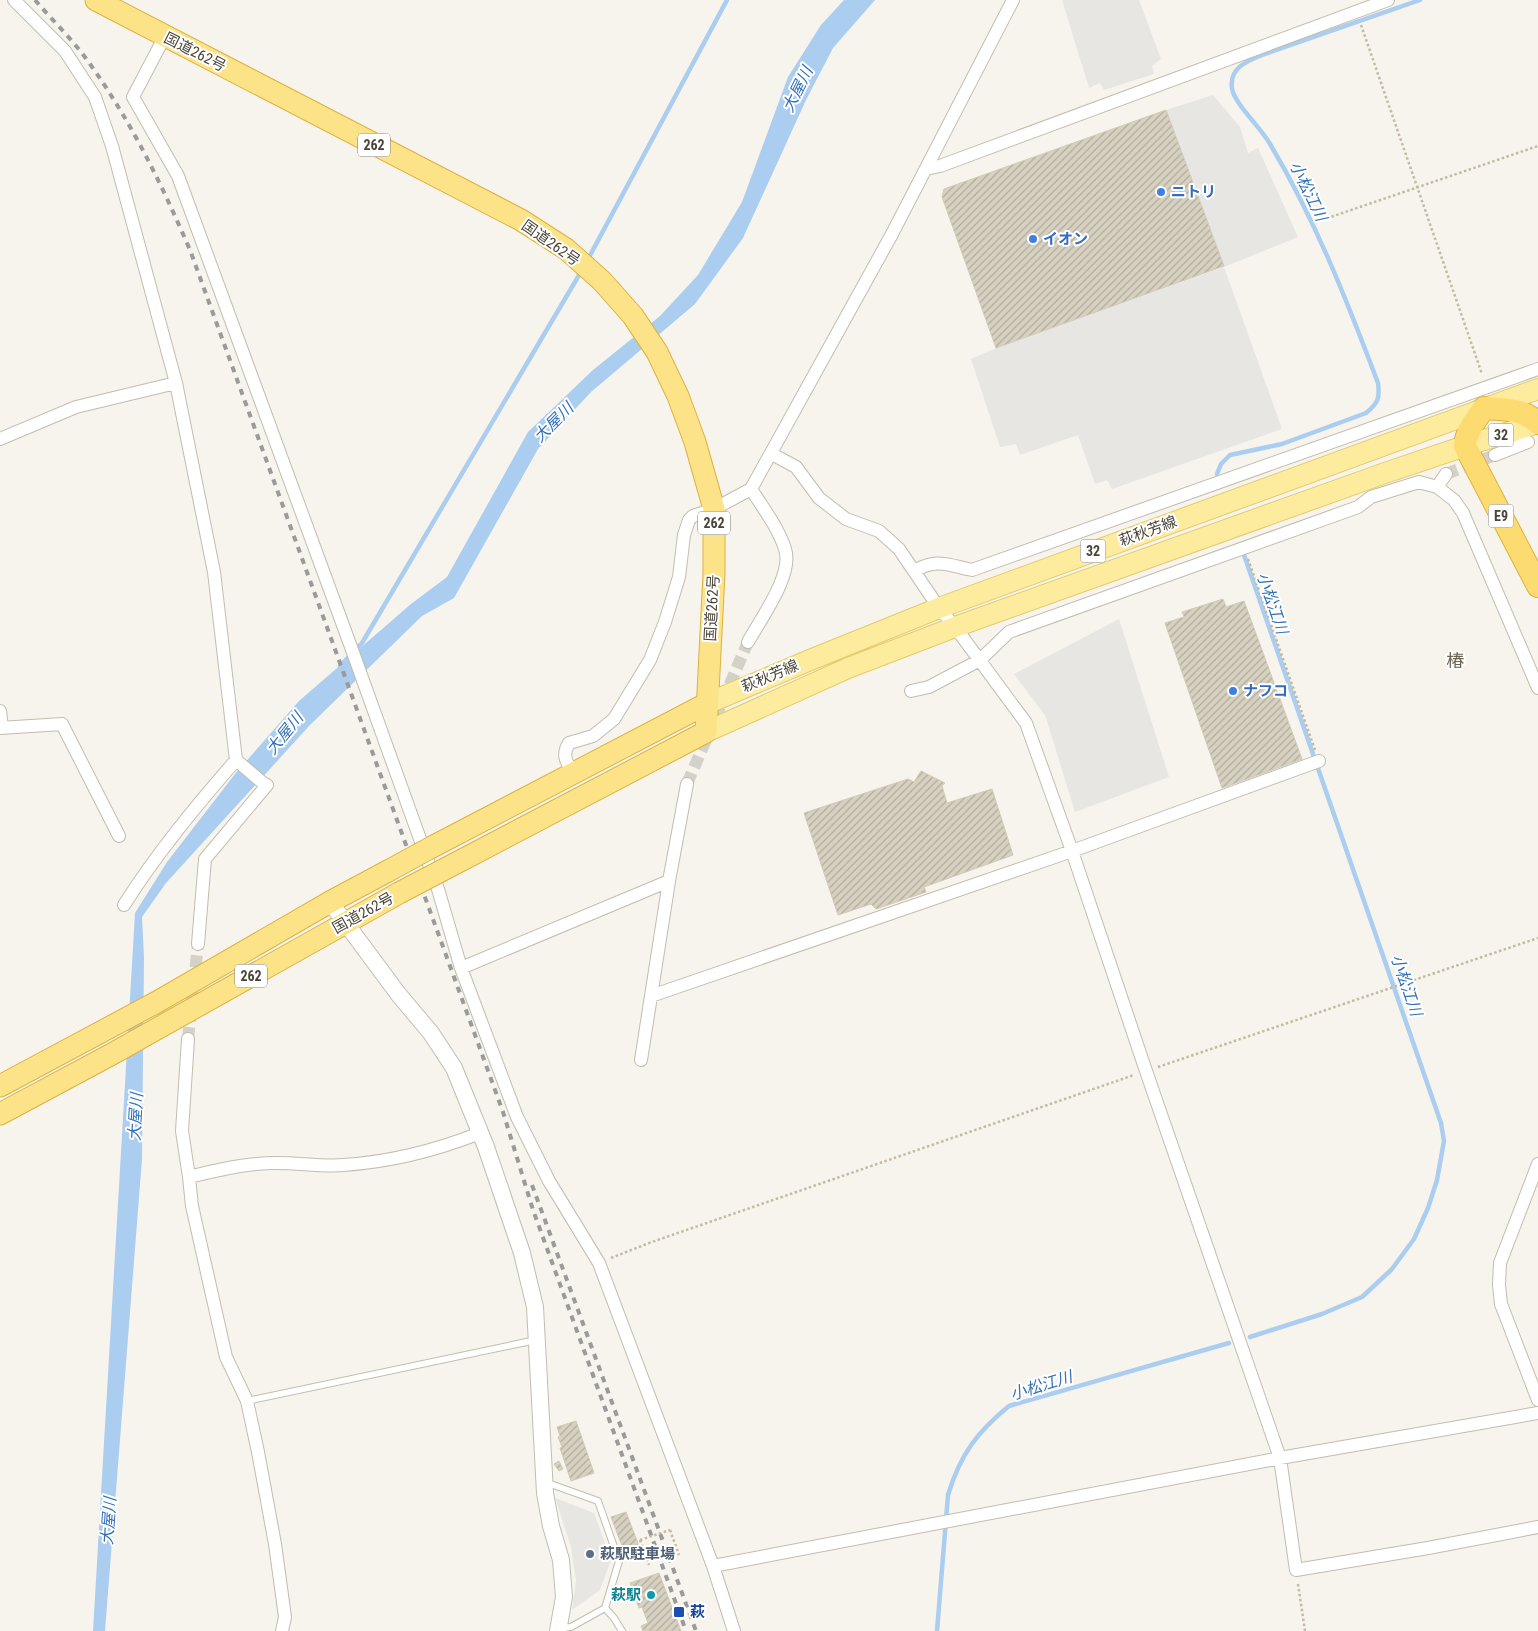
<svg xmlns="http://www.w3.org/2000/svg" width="1538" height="1631" font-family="'Roboto Condensed','Noto Sans JP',sans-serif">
	<defs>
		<pattern id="building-hatch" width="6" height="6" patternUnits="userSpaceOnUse" patternTransform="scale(1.25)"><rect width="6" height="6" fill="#d7d1c1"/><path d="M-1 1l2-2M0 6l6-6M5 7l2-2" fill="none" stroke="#b0ab9e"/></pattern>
	</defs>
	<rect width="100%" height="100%" fill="#f6f4ec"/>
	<path fill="#e8e6e3" d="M1062,0H1139L1161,59L1152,66L1154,74L1104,90L1100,83L1089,88Z
		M1213,95L1240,127L1248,153L1258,148L1298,237L1224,267L1282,429L1112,489L1107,480L1095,484L1078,435L1020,455L1016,444L1000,447L971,359L996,348L1224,267L1166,110Z
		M1119,619L1169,777L1075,812L1045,715L1014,674Z
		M555,1498L594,1513L611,1560L600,1590L572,1610L576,1581L571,1547Z"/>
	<path fill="#aacdf0" d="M844,0H875L833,48L806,100L743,238L695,304L591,392L538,449L454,598L422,616L310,725L166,883L142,917L144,958L142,1159L105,1631H93L135,913L167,862L235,774L299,701L411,604L447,577L528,432L593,370L660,316L698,275L742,202L788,77L821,25Z"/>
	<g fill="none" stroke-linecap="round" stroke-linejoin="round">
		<path stroke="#aacdf0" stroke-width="4.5" d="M587,261L727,0
			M1217,474L1221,464L1230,455L1282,444L1366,413C1378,403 1380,399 1378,383C1347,301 1315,219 1270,144C1262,129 1233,102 1232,88C1229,68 1247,61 1262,55L1420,0
			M1244,555L1441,1123L1444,1141L1437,1180L1428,1208L1414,1239L1392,1269L1362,1297L1322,1314L1250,1337
			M340,666L362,643L582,270
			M937,1631L948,1495C960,1455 977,1432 1009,1406L1229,1343"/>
	</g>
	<path fill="url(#building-hatch)" stroke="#d2cab5" d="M1166,110L1224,266L996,348L942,197L944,189Z
		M1223,599L1226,607L1244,601L1302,759L1222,788L1165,623L1184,617L1182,612Z
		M921,771L945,783L942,786L947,803L992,789L1013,855L924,887L926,892L876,909L871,904L838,915L804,813L908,779L914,782Z
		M576,1421L594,1473L571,1481L560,1448L562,1447L558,1437L560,1436L557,1427Z
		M559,1461L563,1469L559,1471L554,1464Z
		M626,1512L639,1546L624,1551L611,1517Z
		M659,1573L681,1631H643L641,1626L648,1623L642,1607L639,1608L630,1583Z"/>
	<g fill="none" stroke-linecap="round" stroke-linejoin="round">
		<path stroke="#d4d1c8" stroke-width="12" stroke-dasharray="12 6" stroke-linecap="butt" d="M1446,474L1495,455
			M687,784L748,642
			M188,1039L198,944"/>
		<defs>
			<path id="service" d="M247,1401L536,1340
				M545,1482L598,1501L619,1561L605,1608L571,1627L559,1628
				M605,1608L614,1618L622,1631"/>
			<path id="minor" d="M14,0L65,51L95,97L112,146L176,383L214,572L236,760L263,783L267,785L205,859L198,944
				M165,36L133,97L178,176L351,647L438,889L461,968L517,1117L549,1181L599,1263L713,1566L734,1631
				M926,169L940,166L1388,0
				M0,439L76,407L176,383
				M772,454L796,467L819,498L846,519L879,531L899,549L939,608L955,627L1026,723L1072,851L1146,1071L1280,1458L1296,1570L1428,1548L1538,1527
				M1495,455L1528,442
				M1437,487L1446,474
				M914,571C937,558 948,565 972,570L1538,369
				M748,642C760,620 794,574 785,549C778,527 763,508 751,489
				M911,691L929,687L980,660L1009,632L1358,507L1371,497L1419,482L1437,487L1454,500L1463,513L1538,688
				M0,711L2,728
				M0,728L62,724L119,836
				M573,774C567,762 561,756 569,743L593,736L614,719L650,660L665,622L679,577L684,535L689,520L693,516L714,509L751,489L892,234L1013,0
				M124,905C157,853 196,806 236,760
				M461,968L669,881L687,784
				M651,996L1072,851L1319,761
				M188,1039L182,1131L189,1177L192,1206L226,1357L247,1401L258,1452L275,1544L285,1617L282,1631
				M641,1060L670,875
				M1538,1164L1500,1263L1499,1285L1501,1304L1538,1400
				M189,1177C217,1170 243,1164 271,1163C295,1162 320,1167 343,1165C390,1162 437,1150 480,1133
				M713,1566L1280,1458L1538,1413"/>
			<path id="tertiary" d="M330,902L399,995L431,1033L454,1068L486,1147L522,1253L535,1307L545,1493L551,1526L561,1560L564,1597L558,1631"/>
			<path id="primary" d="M706,704L810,660L939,608L1538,389
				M706,732L848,668L955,627L1385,473L1465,446L1538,423"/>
			<path id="trunk" d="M96,0L521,220L566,249L602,281L633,316L657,352L678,396L695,442L714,509V573L706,732L441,871
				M432,847L706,704
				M0,1086L157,1002L330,902L388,871
				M0,1114L112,1054L399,893"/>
			<path id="motorway" d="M1538,423C1522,408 1505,410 1484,408C1476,420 1466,431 1465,446L1538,586"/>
		</defs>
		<use href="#service" stroke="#c1bdae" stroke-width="8"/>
		<use href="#minor" stroke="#c1bdae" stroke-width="14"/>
		<use href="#tertiary" stroke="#c1bdae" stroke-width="18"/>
		<use href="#primary" stroke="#e3cb6d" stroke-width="22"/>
		<use href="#trunk" stroke="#dcb240" stroke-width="23"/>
		<use href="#motorway" stroke="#dcb240" stroke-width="24"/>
		<path stroke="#c3baa0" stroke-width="2.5" stroke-dasharray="2.5 2.5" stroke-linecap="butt" d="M1361,25L1482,374
			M1322,220L1538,146
			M1248,559L1315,750
			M1158,1067L1538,938
			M611,1258L649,1243L1134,1075
			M670,1530L679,1555
			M640,1540L649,1565
			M1298,1584L1305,1631"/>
		<use href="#service" stroke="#fff" stroke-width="6"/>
		<use href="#minor" stroke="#fff" stroke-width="12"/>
		<use href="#tertiary" stroke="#fff" stroke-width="16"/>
		<use href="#primary" stroke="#fdeb9e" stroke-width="20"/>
		<use href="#trunk" stroke="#fce388" stroke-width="21"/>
		<use href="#motorway" stroke="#fcdb71" stroke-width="22"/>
		<path stroke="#9a9a9a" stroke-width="4" stroke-dasharray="6 6" stroke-linecap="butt" d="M35,0C53,21 74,41 90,64C132,123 161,183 190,250L503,1112L533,1210L686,1631
			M532,1185L696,1631"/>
		<defs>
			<path id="trunk-bridge" d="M388,871L432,847
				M399,893L441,871"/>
		</defs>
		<use href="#trunk-bridge" stroke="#dcb240" stroke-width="23" stroke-linecap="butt"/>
		<path stroke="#c3baa0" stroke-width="2.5" stroke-dasharray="2.5 2.5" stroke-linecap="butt" d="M640,1540L670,1530"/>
		<use href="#trunk-bridge" stroke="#fce388" stroke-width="21"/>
	</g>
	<g fill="#3f7fe0" stroke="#fff" stroke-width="2">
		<circle cx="1161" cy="192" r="5"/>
		<circle cx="1033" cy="239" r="5"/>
		<circle cx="1233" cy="691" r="5"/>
	</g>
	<circle fill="#5c6f8a" stroke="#fff" stroke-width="2" cx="590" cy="1554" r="5"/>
	<circle fill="#0f9aa8" stroke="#fff" stroke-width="2" cx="651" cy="1595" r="5"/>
	<rect fill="#1a4fb4" stroke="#fff" stroke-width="2" x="673" y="1606" width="12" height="12" rx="2.5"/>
	<g text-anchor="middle" stroke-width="4" stroke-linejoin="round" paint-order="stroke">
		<g fill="#fff" stroke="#807d74" stroke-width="1">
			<rect x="358" y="133.5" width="32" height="23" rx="4"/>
			<rect x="1488.5" y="423.5" width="25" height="23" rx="4"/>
			<rect x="1488.5" y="504.5" width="25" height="23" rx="4"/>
			<rect x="698" y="511.5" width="32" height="23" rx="4"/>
			<rect x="1080.5" y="539.5" width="25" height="23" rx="4"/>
			<rect x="235" y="964.5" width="32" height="23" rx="4"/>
		</g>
		<g font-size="14" font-weight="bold" fill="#4a4539">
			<text x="374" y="150">262</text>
			<text x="1501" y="440">32</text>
			<text x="1501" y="521">E9</text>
			<text x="714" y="528">262</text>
			<text x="1093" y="556">32</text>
			<text x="251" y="981">262</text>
		</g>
		<g font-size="15" fill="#4a4539" stroke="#fff">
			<text transform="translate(195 52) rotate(27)" y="5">国道262号</text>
			<text transform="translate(551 243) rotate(35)" y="5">国道262号</text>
			<text transform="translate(1148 531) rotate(-20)" y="5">萩秋芳線</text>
			<text transform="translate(712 608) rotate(-87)" y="5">国道262号</text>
			<text transform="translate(770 676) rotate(-23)" y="5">萩秋芳線</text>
			<text transform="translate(363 913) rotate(-29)" y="5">国道262号</text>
		</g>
		<g font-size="15" font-weight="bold" fill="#366cbe" stroke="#fff" text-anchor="start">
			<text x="1171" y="197">ニトリ</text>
			<text x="1043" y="244">イオン</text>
			<text x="1243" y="696">ナフコ</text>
		</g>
		<g font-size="15" font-weight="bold" fill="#4e5e75" stroke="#fff" text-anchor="start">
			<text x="600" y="1559">萩駅駐車場</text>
		</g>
		<g font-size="15" font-weight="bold" fill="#0d838f" stroke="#fff" text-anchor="end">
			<text x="641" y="1600">萩駅</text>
		</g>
		<g font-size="15" font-weight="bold" fill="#164399" stroke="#fff" text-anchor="start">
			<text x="690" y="1617">萩</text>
		</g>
		<g font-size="16" font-style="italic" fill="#3271b6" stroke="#fff">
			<text transform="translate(797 89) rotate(-64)" y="6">大屋川</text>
			<text transform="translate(1309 191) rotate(64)" y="6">小松江川</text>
			<text transform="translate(553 422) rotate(-45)" y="6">大屋川</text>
			<text transform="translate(1273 603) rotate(71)" y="6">小松江川</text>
			<text transform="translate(284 733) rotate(-51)" y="6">大屋川</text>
			<text transform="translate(1407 985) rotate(71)" y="6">小松江川</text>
			<text transform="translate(135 1117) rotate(-87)" y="6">大屋川</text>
			<text transform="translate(1041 1385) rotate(-17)" y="6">小松江川</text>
			<text transform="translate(108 1521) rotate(-86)" y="6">大屋川</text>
		</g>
		<g font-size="18" fill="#6d6451" stroke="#fff">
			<text x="1455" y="667">椿</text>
		</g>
	</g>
</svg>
